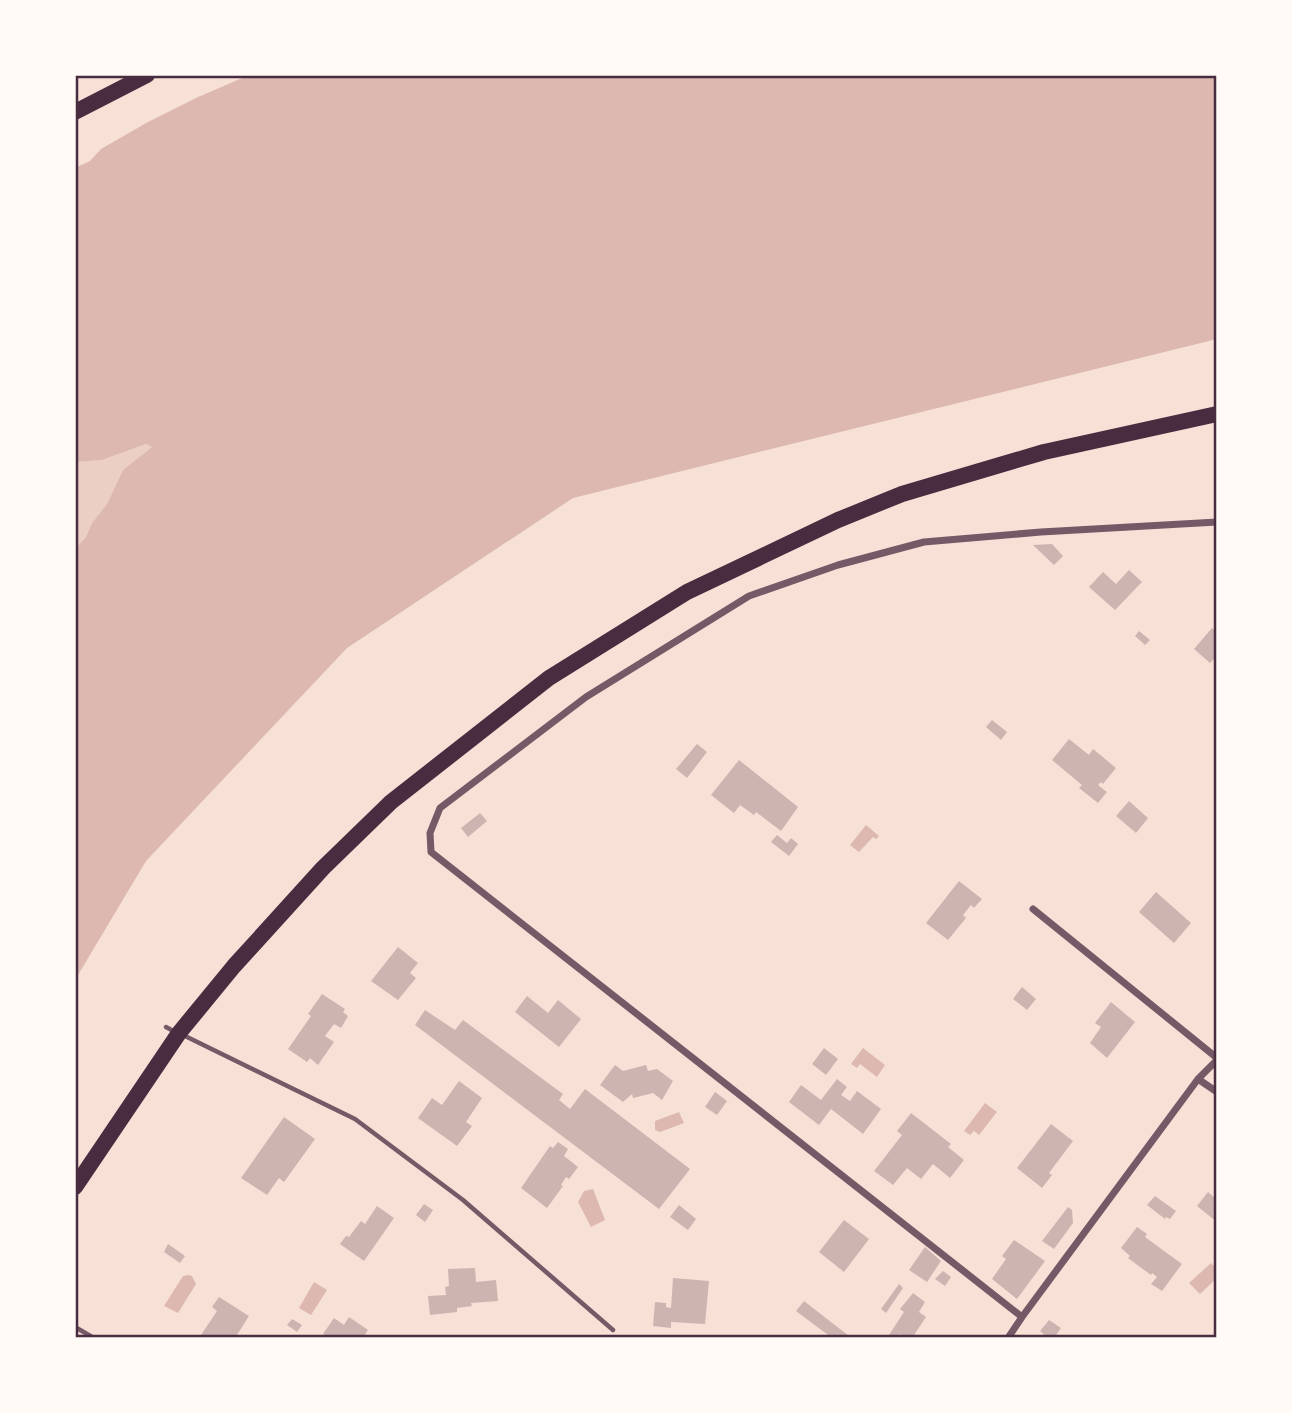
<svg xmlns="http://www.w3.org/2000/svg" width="1292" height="1413" font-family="'Fira Sans',sans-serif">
	<rect width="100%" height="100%" fill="#f7e1d7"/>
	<path fill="#ebcfc5" d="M146,444L152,447L123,470L107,504L92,523L86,537L75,549V462L102,460Z"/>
	<path fill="#dcb8b0" d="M249,75H1217V339L573,498L347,648L146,861L75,980V549L86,537L92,523L107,504L123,470L152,447L146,444L102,460L75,462V168L90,161L101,149L148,122L196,98Z
		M866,825L879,836L876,839L873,837L859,852L850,845Z
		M863,1048L885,1065L877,1077L860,1064L857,1068L851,1064Z
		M985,1103L997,1112L979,1135L974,1131L970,1135L964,1131Z
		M679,1112L684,1123L660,1132L655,1130V1121Z
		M593,1189L605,1220L591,1227L578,1202L584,1191Z
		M1211,1263L1217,1269V1278L1200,1294L1189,1283Z
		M188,1275L192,1276L196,1284L178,1313L164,1306L183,1276Z
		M314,1282L327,1290L311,1315L299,1308Z"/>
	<path fill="#ccb4b1" d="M1052,544L1063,556L1054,565L1033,545Z
		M1129,570L1142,582L1115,610L1089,587L1103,572L1116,584Z
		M1212,628L1217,632V656L1210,663L1194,649Z
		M1139,631L1150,640L1145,645L1135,636Z
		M992,720L1007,732L1001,740L986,727Z
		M1069,739L1089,755L1093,749L1116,768L1103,784L1101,782L1098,785L1107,792L1098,803L1079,788L1082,785L1052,760Z
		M697,744L707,752L687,778L676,769Z
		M739,760L798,807L781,831L756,812L754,815L740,805L734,813L711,795Z
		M1129,801L1148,818L1136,833L1116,816Z
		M480,813L487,821L468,837L461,828Z
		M777,835L787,843L791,838L798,844L789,856L771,842Z
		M959,881L982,899L974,908L971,905L963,915L966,918L948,940L926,923Z
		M1156,892L1191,923L1174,943L1139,912Z
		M398,947L418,963L410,973L416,978L398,1000L371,981Z
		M1022,987L1036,999L1027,1010L1013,999Z
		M322,994L345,1009L343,1012L348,1016L341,1028L334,1024L325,1036L334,1042L318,1065L310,1058L307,1062L288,1049L311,1016L308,1014Z
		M527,996L548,1013L558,1000L581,1019L559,1047L515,1012Z
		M1111,1002L1135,1022L1107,1058L1090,1043L1101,1027L1095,1023Z
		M425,1010L455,1030L463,1020L563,1094L559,1100L570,1109L585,1089L690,1169L659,1209L415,1025Z
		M824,1048L838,1059L826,1075L812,1064Z
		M615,1065L623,1071L646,1065L648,1071L657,1069L673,1081L662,1100L653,1093L633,1098L632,1094L623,1102L600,1085Z
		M837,1079L847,1087L841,1095L850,1101L857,1091L881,1109L863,1134L831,1109L819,1125L789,1102L801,1085L821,1100Z
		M459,1081L482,1098L466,1122L472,1126L457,1146L418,1118L432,1098L442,1105Z
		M715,1092L727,1101L717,1115L705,1107Z
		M911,1113L951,1144L948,1147L964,1160L950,1178L933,1164L921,1179L907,1168L893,1185L874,1171L902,1135L897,1131Z
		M284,1117L315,1139L284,1182L279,1178L267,1195L241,1178Z
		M1051,1124L1073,1141L1049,1173L1052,1175L1042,1188L1017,1168Z
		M558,1142L568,1149L564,1156L578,1167L569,1179L566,1177L561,1185L563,1186L547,1208L521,1188L550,1146L553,1148Z
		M1208,1192L1215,1198L1217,1195V1222L1197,1206Z
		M1155,1196L1176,1211L1170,1219L1166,1217L1165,1219L1147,1205Z
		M424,1204L433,1210L425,1222L416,1215Z
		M679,1205L696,1219L688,1230L670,1217Z
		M377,1206L394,1218L364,1261L340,1244L346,1236L349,1237L361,1221L365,1224Z
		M1068,1207L1072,1210L1073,1223L1054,1249L1042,1241Z
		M844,1220L869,1239L844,1272L819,1252Z
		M1137,1227L1147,1234L1145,1237L1182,1264L1162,1291L1151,1284L1157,1277L1152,1273L1151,1275L1128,1258L1130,1256L1121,1248Z
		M1014,1240L1045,1261L1017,1299L992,1279L1006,1259L1002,1256Z
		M168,1244L185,1256L180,1263L164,1252Z
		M925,1247L941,1261L927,1282L909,1270Z
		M475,1268L476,1282L496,1280L498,1301L471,1303L472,1306L457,1308V1312L430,1315L428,1296L446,1295L445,1287L449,1286L448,1269Z
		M943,1271L951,1277L945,1286L935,1279Z
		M673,1278L709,1281L705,1324L671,1322V1328L653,1326L655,1302L666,1303V1307L671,1308Z
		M899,1284L903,1288L886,1313L881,1309Z
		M913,1293L925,1302L919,1312L926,1317L912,1338H904L899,1334L896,1338H887L904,1312L900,1309Z
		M219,1297L249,1316L235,1338H199L217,1311L212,1307Z
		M804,1301L849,1336L848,1338H832L796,1311Z
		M349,1317L368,1330L363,1338H330L323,1334L334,1318L344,1325Z
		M292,1319L302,1325L297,1332L287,1325Z
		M1049,1320L1061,1328L1054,1338H1048L1040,1331Z"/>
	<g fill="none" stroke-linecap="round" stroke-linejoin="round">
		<path stroke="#755966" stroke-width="4.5" d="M166,1027L175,1032
			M183,1035L355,1119L463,1200L613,1330
			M75,1327L94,1338"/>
		<path stroke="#755966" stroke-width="7" d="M1033,909L1217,1058
			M1198,1079L1217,1092
			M1022,1317L1198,1079L1217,1060
			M1008,1338L1022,1317L431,852L430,833L440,808L586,697L749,596L838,565L924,542L1041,532L1217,522"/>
		<path stroke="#4a2c40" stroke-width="16" d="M75,112L147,75
			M75,1187L179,1033L234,966L323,868L391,802L549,678L687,592L838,520L902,494L1044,452L1217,414"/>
	</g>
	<rect width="1292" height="1413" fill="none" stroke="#fffaf5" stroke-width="154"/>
	<rect x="77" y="77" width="1138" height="1259" fill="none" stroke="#4a2c40" stroke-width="2.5"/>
</svg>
